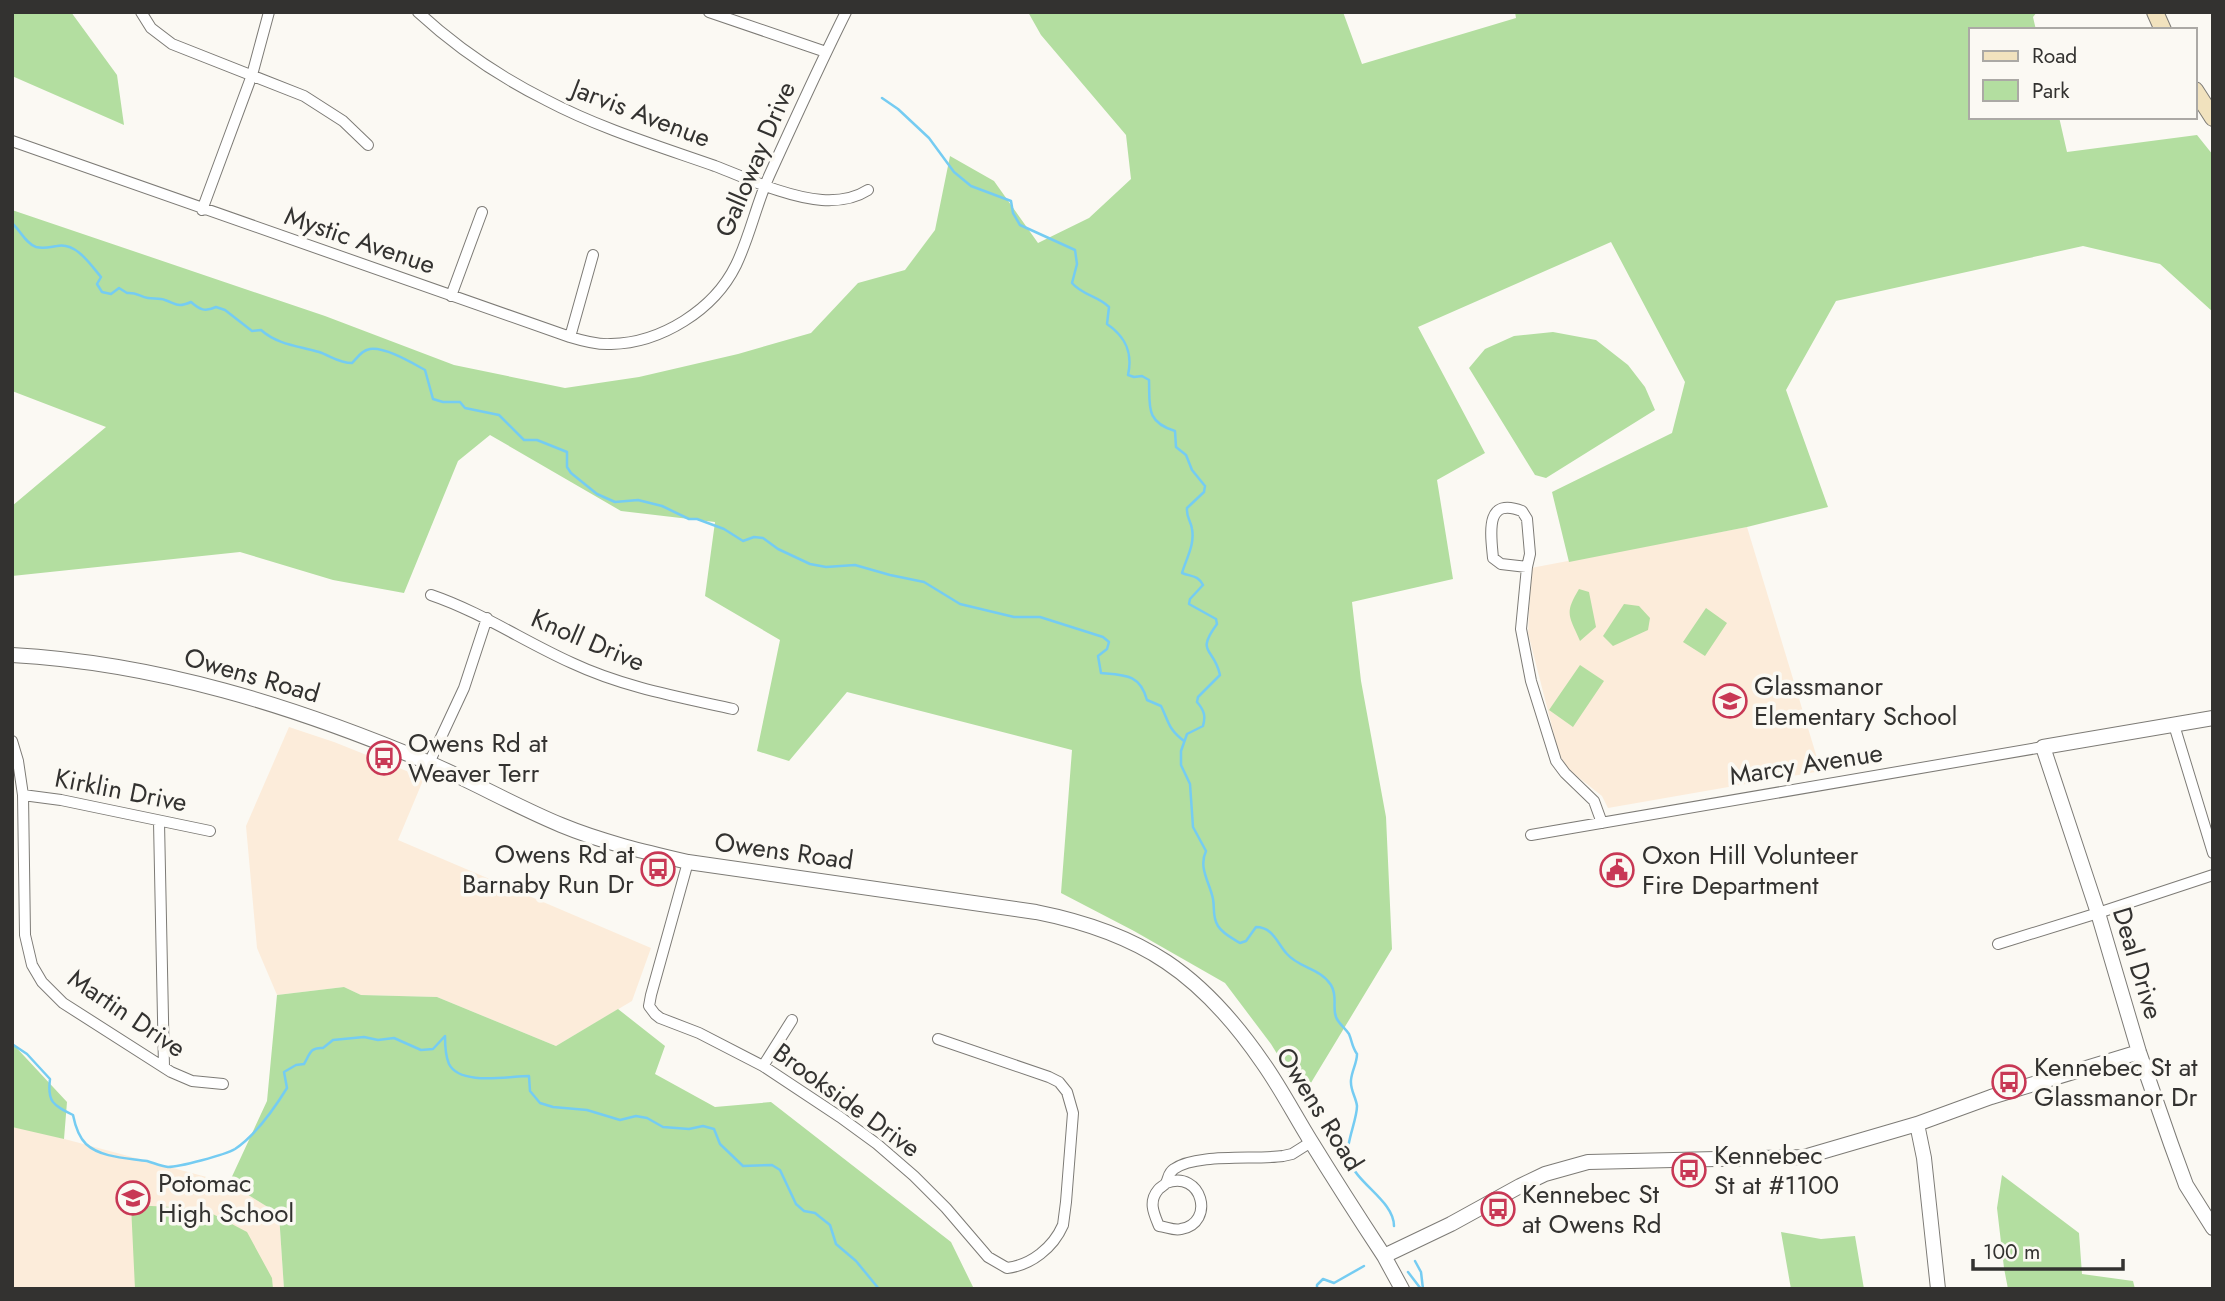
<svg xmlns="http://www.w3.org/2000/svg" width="2225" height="1301" font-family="Jost,sans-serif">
<rect width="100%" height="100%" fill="#fbf9f3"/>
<path fill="#fcecda" d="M1747,527l74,244 -213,37 -6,-12 -34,-27 -9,-15 -31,-121 3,-65z
M289,727l45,15 90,36 -26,62 253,108 -19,53 -76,45 -119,-49 -76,-2 -17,-8 -67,8 -20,-47 -11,-122z
M12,1127l19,3 198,53 50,31 5,75h-272z"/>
<path fill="#b3dea0" d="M12,12h59l46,63 7,50 -112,-49z
M1028,12h315l19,52 154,-46 -1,-6h522l-4,5 3,13h-65v87h88l8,35 130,-17 16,20v157l-53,-48 -77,-18 -247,55 -50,89 42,117 -81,20 -178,35 -17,-70 120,-59 13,-51 -74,-140 -193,85 67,126 -48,27 16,99 -101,23 9,79 25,136 6,132 -89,147 -32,-52 -46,-61 -91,-52 -73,-38 11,-143 -225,-58 -58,69 -32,-10 23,-111 -75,-44 10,-74 -94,-11 -131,-76 -32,26 -54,132 -71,-13 -93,-28 -228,24v-70l94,-79 -94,-36v-181l313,106 129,49 111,23 74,-11 99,-23 73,-21 47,-50 47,-13 30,-40 15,-74 44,25 44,62 51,-25 42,-39 -5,-44 -85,-100z
M1553,332l43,8 32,25 17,22 10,23 -109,68 -11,-3 -66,-107 16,-19 29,-13z
M1579,589l10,3 7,35 -16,14c-11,-26 -16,-27 -1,-52z
M1624,604l15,2 11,12 -2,12 -35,16 -10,-10z
M1706,608l21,15 -22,33 -22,-14z
M1580,665l24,16 -31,46 -24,-17z
M344,987l17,8 76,2 119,49 62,-37 47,37 -10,28 60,33 56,-5 180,140 23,47h-690l-5,-75 -50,-31 38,-82 10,-106z
M12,1043l55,59 -3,37 -52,-12z
M2002,1175l77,58 3,41 51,7 2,8h-127l-4,-21 -7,-60z
M131,1205l41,2 37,5 38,20 25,46 1,11h-138z
M1781,1232l40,7 34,-3 9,53h-73z"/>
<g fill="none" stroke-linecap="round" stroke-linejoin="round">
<path stroke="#75ccf2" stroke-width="2.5" d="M882,98l16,11 31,29 25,34 17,14 40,15 2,12 7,12 55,25 2,14 -5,19c10,12 26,13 37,24l-2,17c19,13 26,29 21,51l6,2 8,-1 7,4c1,26 -4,42 26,51l1,16 10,8 6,15 13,16 -1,6 -17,16c-1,9 4,13 5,21 3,16 -6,30 -10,44 10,4 16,2 21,12l-13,14 -1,5 27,15 1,5c-22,30 -3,23 3,51l-22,22 -1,5c7,8 9,14 6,24l-16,8 -6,17v14l9,19 3,43 13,24c-8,17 4,32 7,48 2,10 -1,18 5,27 5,8 14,12 22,17l6,-2 10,-14c17,0 21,16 31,27 12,14 33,14 44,31 7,12 1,21 5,32 2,6 9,11 13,17 3,7 3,13 8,20 0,9 -5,16 -6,26 -1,10 5,17 6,26 0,15 -13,40 -8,54 8,24 45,41 45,66
M12,223c8,7 14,21 24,24 8,2 14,0 21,-1 19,-4 33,18 44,31l-4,7 5,8 9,2 8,-6 8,5c9,-1 12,3 21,5 5,1 12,0 17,2 12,4 12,8 26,2 9,8 14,10 25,5l9,3 27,21 9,-1c17,15 38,16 58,22 12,4 20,11 33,11 5,-5 10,-13 18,-14 16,-2 42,14 55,21l8,29 10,3h17l5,6 34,7 25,25h13l30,12v15l4,6 26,21 18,8 23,-2 24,6 27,13h8l27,10 19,12 11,-4 9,1 15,11 32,15 16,3 29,-2 35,10 34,7 36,22 54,13h26l63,20 6,5 -2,7 -9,7 3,17c24,2 39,1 46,27l14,6c8,16 7,23 23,35
M12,1044l15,10 23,25c-3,23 3,26 23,36 2,10 5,21 13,29 15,14 42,14 61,17 7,2 14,5 21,6 11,0 57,-12 67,-18 21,-14 39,-40 52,-61l-3,-16 12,-7 8,-1c6,-10 6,-17 19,-16l10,-8 31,-3 14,3 16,-2 27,12 12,-1 12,-13c0,9 0,19 4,28 11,22 59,12 80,12l1,15 10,12 13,4 34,3 33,10 16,-4 11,2 16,9 26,2 14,-3 11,3 6,15 23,22 29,-1 8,5 16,34 8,7 11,2 15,12 6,19 20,17 23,28
M1415,1261l6,11 2,17
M1408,1272l13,17
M1317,1289v-4l6,-6 11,4 30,-17"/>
<defs>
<path id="minor" d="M141,12l10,16 21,16 132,52 39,25 25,24
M418,12c38,35 82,65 128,88 53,28 112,46 169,66 34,13 71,31 107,34 16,1 32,-1 46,-10
M709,12l117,40
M12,141l558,196c13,4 27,8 41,7 50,-1 103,-34 125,-79 14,-29 20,-60 33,-89 25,-55 50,-110 77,-164
M202,210l50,-135 17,-63
M451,296l31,-84
M570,337l23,-82
M1527,567l-26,-3 -8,-6c-2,-23 -9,-62 29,-47l5,8 3,35 -3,13 -6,62 10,52 25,80 9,12 29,28 8,22
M431,595c50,17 94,47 141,68 51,24 107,34 161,46
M2174,725l39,128
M12,741l6,20 5,34 2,140 7,30 10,17 21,21 108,69 21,9 31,3
M429,763l35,-75 23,-70
M23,795l38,5 149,31
M159,822l5,245
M1531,835l512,-88
M688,862l-37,133 -2,11 6,8 5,4 39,15 64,33 77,51 37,27 37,32 32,32 42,49 19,11c24,-3 46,-20 56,-43l3,-23 7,-89 -6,-21 -8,-10 -10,-5 -111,-38
M1998,944l100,-31 115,-38
M763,1066l29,-46
M1166,1183c36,-14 50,40 15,46 -7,2 -14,-2 -22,-3 -5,-12 -11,-24 -1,-36 2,-3 6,-4 8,-7 3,-6 2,-10 8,-14 22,-16 81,-9 109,-13l9,-2 19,-12"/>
<path id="tertiary" d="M12,655c145,8 282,51 415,107 45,19 88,44 134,63 41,17 84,27 127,37l348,50c106,21 166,62 227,151 17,24 31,51 47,77 24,39 49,78 74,116l18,33
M2213,718l-170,29 55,166 41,139 32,92 15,41 27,43
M1917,1124l7,34 14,131
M1384,1256l67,-32 69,-38 25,-12 43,-12 216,-5 113,-33 74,-27 148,-45"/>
<path id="secondary" d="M2155,12l8,18
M2195,90l18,28"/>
</defs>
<use href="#minor" stroke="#7d7b76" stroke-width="12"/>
<use href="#tertiary" stroke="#7d7b76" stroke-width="16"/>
<use href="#secondary" stroke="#7d7b76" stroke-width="18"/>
<use href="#minor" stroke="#fff" stroke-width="10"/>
<use href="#tertiary" stroke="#fff" stroke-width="14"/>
<use href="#secondary" stroke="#f1e2be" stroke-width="16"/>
</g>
<defs>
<symbol id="school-ring" viewBox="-11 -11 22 22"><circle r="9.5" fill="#fbf9f3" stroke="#c83855" stroke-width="1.5"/><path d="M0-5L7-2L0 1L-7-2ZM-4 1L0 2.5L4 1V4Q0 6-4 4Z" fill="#c83855"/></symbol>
<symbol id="bus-ring" viewBox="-11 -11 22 22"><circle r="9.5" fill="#fbf9f3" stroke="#c83855" stroke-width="1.5"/><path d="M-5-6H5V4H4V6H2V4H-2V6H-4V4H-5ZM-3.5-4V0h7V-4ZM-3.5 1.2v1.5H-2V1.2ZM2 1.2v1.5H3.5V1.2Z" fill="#c83855"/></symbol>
<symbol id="civic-ring" viewBox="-11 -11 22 22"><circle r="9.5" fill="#fbf9f3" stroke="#c83855" stroke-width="1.5"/><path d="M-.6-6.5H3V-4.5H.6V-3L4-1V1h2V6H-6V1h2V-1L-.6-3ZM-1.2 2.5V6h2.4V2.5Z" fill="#c83855"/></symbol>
</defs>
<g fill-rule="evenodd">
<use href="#school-ring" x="1711" y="682" width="38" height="38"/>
<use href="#bus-ring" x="365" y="739" width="38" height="38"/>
<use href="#bus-ring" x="639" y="850" width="38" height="38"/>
<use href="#civic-ring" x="1598" y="851" width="38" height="38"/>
<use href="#bus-ring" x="1990" y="1063" width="38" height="38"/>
<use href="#bus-ring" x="1670" y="1151" width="38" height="38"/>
<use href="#school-ring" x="114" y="1179" width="38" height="38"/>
<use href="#bus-ring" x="1479" y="1190" width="38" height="38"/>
</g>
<g text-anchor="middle" stroke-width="7" stroke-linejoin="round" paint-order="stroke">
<g font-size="26" fill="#333230" stroke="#fbf9f3">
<text transform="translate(641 113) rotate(21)" y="9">Jarvis Avenue</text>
<text transform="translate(755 159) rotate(-67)" y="9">Galloway Drive</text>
<text transform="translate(360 240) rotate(19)" y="9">Mystic Avenue</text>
<text transform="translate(588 640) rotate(23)" y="9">Knoll Drive</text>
<text transform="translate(252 675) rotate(16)" y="9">Owens Road</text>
<text transform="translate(1806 764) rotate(-9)" y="9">Marcy Avenue</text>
<text transform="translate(121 790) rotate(11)" y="9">Kirklin Drive</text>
<text transform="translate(784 851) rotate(8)" y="9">Owens Road</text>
<text transform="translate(2138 963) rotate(73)" y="9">Deal Drive</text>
<text transform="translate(127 1013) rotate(34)" y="9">Martin Drive</text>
<text transform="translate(847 1100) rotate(36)" y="9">Brookside Drive</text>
<text transform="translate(1320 1109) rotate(58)" y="9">Owens Road</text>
</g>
<g font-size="26" fill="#333230" stroke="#fbf9f3" text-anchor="start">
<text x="1754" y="695">Glassmanor<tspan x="1754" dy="30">Elementary School</tspan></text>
<text x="408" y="752">Owens Rd at<tspan x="408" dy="30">Weaver Terr</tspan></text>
<text x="634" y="863" text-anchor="end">Owens Rd at<tspan x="634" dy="30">Barnaby Run Dr</tspan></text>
<text x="1642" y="864">Oxon Hill Volunteer<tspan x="1642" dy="30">Fire Department</tspan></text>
<text x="2034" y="1076">Kennebec St at<tspan x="2034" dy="30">Glassmanor Dr</tspan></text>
<text x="1714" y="1164">Kennebec<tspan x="1714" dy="30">St at #1100</tspan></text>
<text x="158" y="1192">Potomac<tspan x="158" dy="30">High School</tspan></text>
<text x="1522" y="1203">Kennebec St<tspan x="1522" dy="30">at Owens Rd</tspan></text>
</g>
</g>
<rect width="2225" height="1301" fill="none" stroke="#333230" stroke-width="28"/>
<rect x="1969" y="28" width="228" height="91" fill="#fbf9f3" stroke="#aba9a5" stroke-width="2"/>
<rect x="1983" y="51" width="35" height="10" fill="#f1e2be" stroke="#aba9a5" stroke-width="2"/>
<text x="2032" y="63" font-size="21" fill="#333230">Road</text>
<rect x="1983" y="80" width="35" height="21" fill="#b3dea0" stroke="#aba9a5" stroke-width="2"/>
<text x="2032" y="98" font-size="21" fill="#333230">Park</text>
<path d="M1973 1259v10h150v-10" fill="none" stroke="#333230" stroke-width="3.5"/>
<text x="1983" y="1259" font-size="21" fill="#333230" stroke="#fbf9f3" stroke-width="5" paint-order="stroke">100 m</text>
</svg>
